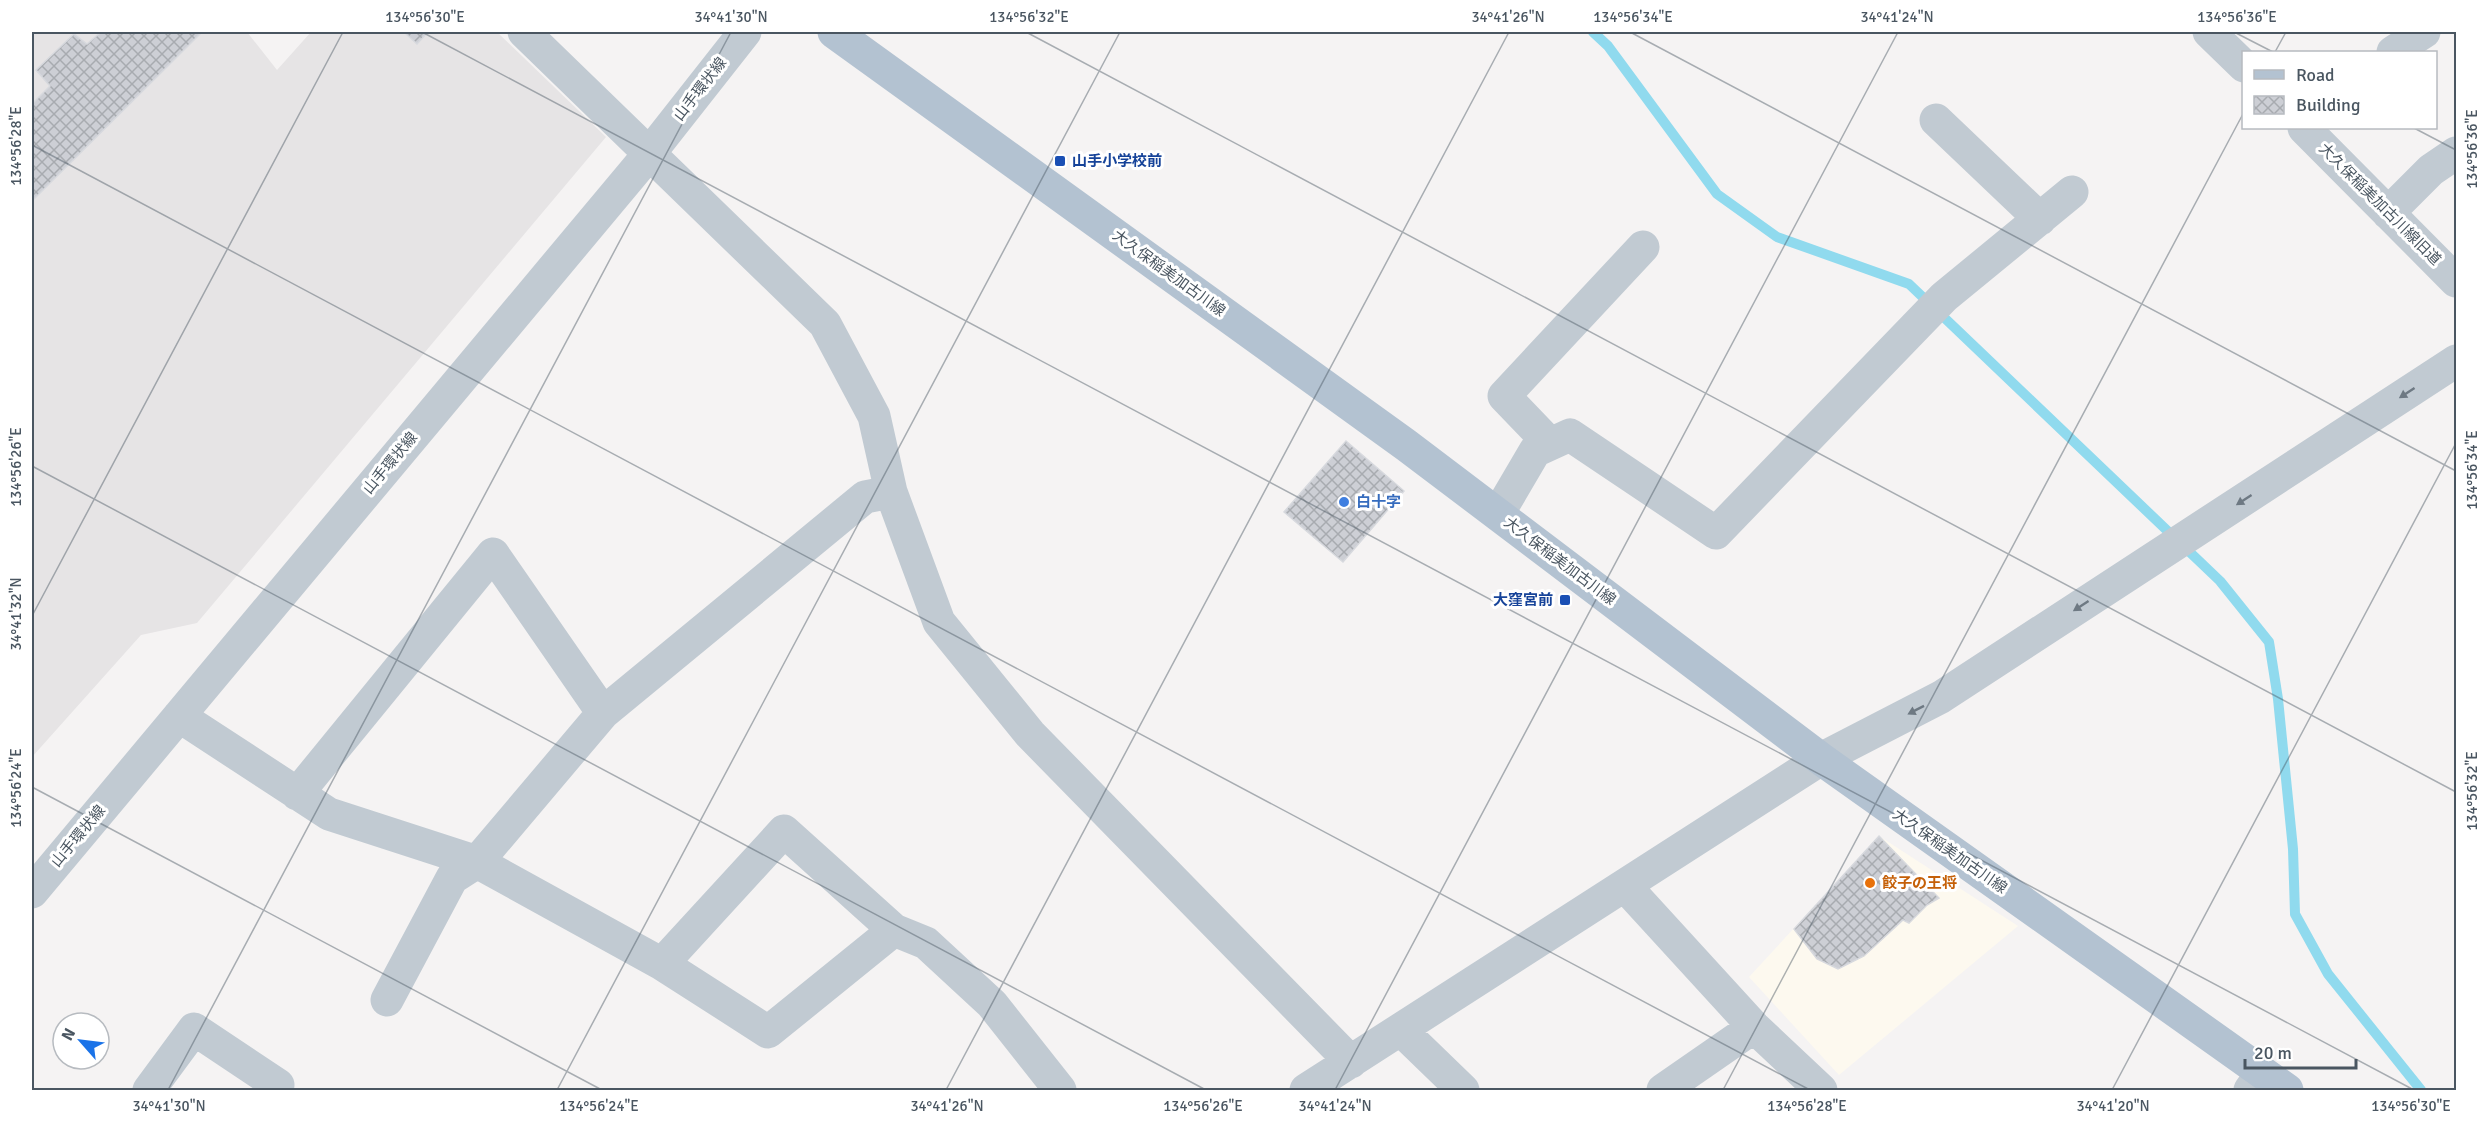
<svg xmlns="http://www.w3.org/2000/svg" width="2488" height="1122" font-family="Signika,'Noto Sans JP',sans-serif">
<defs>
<pattern id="building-cross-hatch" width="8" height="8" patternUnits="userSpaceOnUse" patternTransform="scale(1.5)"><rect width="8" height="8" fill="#cdcfd5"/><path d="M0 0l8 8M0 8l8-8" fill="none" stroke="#a8abb0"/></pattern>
</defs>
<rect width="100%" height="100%" fill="#f5f3f3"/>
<path fill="#fdf9ef" d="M1879,836l139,90 -179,149 -90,-98z"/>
<path fill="#e6e4e5" d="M32,32h215l30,38 34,-38h186l109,105 -409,486 -56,12 -109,122z"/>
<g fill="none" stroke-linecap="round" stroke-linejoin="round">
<path stroke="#90daee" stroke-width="10" d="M1593,32l15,14 109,148 60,43 132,47 311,297 49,61 9,57 15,150 2,65 33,60 93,116"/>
</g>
<path fill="url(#building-cross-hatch)" stroke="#d7d9de" stroke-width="1.5" d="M101,32h101l-170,169v-97l18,-18 -14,-16 38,-36 13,10z
M404,32h24l-11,12z
M1346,441l58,50 -61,71 -59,-50z
M1879,836l60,62 -12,7 -18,18 -6,-3 -39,36 -26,13 -21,-10 -23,-30z"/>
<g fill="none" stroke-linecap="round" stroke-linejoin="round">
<path stroke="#c1cad2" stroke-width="33" d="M524,32l301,292 49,92 17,76 48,130 91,112 321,328
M2209,32l35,34
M2393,52l31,-20
M1936,120l104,99
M2304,128l152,153
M2388,213l43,-43 25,-17
M1550,444l-46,-48 139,-149
M1498,514l37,-63 35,-16 146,98 228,-236 128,-105
M179,716l150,98 148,48 185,102 106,68 126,-102
M297,794l196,-240 110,159
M1626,887l128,140 67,63
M32,892l617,-738 96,-122
M662,964l122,-133 110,99 32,13 66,61 68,86
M387,1000l65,-122 25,-16 126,-149 262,-216 26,-5
M1401,1030l62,60
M149,1090l45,-61 84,56 -4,5
M1306,1090l515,-331 120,-62 515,-336
M1663,1090l91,-63
M2250,1090l12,-17"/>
<path stroke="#b3c2d1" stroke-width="33" d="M834,32l572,413 415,314 466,331"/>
</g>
<defs><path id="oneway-solid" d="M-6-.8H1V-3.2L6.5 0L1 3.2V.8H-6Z" transform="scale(1.5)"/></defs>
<g fill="#6e7983">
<use href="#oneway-solid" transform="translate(2407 393) rotate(147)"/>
<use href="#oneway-solid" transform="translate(2244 500) rotate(147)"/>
<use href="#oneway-solid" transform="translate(2081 606) rotate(147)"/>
<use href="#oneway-solid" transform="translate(1916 710) rotate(153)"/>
</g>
<path fill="none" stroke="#4a5661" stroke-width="1.5" stroke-opacity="0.45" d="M422,32l1992,1058M1026,32l1430,760M1630,32l826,439M2234,32l39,20M2275,52l11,-20M2414,128l42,22M32,145l1778,945M32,466l1174,624M32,616l311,-584M32,787l570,303M168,1090l563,-1058M557,1090l563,-1058M946,1090l563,-1058M1335,1090l563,-1058M1723,1090l521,-978M2112,1090l344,-647"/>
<g fill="#1a4fb4" stroke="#fff" stroke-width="2">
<rect x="1054" y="155" width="12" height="12" rx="3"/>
<rect x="1559" y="594" width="12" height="12" rx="3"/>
</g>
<circle fill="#3f7fe0" stroke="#fff" stroke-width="2" cx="1344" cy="502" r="6"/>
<circle fill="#e8710a" stroke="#fff" stroke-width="2" cx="1870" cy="883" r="6"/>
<g text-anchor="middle" stroke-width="6" stroke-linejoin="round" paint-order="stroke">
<g font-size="15" fill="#4a5661" stroke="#fff">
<text transform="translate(700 89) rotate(-52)" y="5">山手環状線</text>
<text transform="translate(2380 204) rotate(45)" y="5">大久保稲美加古川線旧道</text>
<text transform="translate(1169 273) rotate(36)" y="5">大久保稲美加古川線</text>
<text transform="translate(390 463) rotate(-50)" y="5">山手環状線</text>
<text transform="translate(1560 561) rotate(37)" y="5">大久保稲美加古川線</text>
<text transform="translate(78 836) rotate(-50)" y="5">山手環状線</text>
<text transform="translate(1950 851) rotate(35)" y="5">大久保稲美加古川線</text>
</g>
<g font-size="15" font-weight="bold" fill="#164399" stroke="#fff" text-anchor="start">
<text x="1072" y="166">山手小学校前</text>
<text x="1553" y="605" text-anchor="end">大窪宮前</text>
</g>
<g font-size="15" font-weight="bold" fill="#366cbe" stroke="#fff" text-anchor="start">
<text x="1356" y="507">白十字</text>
</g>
<g font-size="15" font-weight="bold" fill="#c56008" stroke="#fff" text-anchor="start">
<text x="1882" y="888">餃子の王将</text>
</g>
</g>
<rect width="2488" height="1122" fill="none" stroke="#ffffff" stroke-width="66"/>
<rect x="2242" y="51" width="195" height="78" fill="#ffffff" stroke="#b7bbc0" stroke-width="1.5"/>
<rect x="2254" y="70" width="30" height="9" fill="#b3c2d1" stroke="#b7bbc0" stroke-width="1.5"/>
<text x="2296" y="81" font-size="18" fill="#4a5661">Road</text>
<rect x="2254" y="96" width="30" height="18" fill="url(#building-cross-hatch)" stroke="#b7bbc0" stroke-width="1.5"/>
<text x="2296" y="111" font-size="18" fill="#4a5661">Building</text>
<g transform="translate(81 1041) rotate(298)"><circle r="28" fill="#ffffff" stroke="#b7bbc0" stroke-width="1.5"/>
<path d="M0-4.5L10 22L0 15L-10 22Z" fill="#1a73e8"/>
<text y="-9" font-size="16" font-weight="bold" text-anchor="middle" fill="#4a5661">N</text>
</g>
<path d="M2245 1059v9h111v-9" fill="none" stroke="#4a5661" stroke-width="3"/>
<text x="2254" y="1059" font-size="18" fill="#4a5661" stroke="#ffffff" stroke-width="4.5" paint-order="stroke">20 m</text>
<rect x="33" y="33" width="2422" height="1056" fill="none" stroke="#4a5661" stroke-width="2"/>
<g font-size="15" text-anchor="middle" fill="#4a5661">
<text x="425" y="22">134°56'30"E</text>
<text x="731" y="22">34°41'30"N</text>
<text x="1029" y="22">134°56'32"E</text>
<text x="1508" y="22">34°41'26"N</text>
<text x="1633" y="22">134°56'34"E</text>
<text x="1897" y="22">34°41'24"N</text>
<text x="2237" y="22">134°56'36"E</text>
<text transform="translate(16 146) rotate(-90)" y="5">134°56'28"E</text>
<text transform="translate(2472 149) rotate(-90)" y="5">134°56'36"E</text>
<text transform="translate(16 467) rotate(-90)" y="5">134°56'26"E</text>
<text transform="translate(2472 470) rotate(-90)" y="5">134°56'34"E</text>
<text transform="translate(16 614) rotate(-90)" y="5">34°41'32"N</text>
<text transform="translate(16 788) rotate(-90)" y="5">134°56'24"E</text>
<text transform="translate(2472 791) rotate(-90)" y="5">134°56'32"E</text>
<text x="169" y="1111">34°41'30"N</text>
<text x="599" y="1111">134°56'24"E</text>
<text x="947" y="1111">34°41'26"N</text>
<text x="1203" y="1111">134°56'26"E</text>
<text x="1335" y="1111">34°41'24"N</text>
<text x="1807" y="1111">134°56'28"E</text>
<text x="2113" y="1111">34°41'20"N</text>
<text x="2411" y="1111">134°56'30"E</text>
</g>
</svg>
